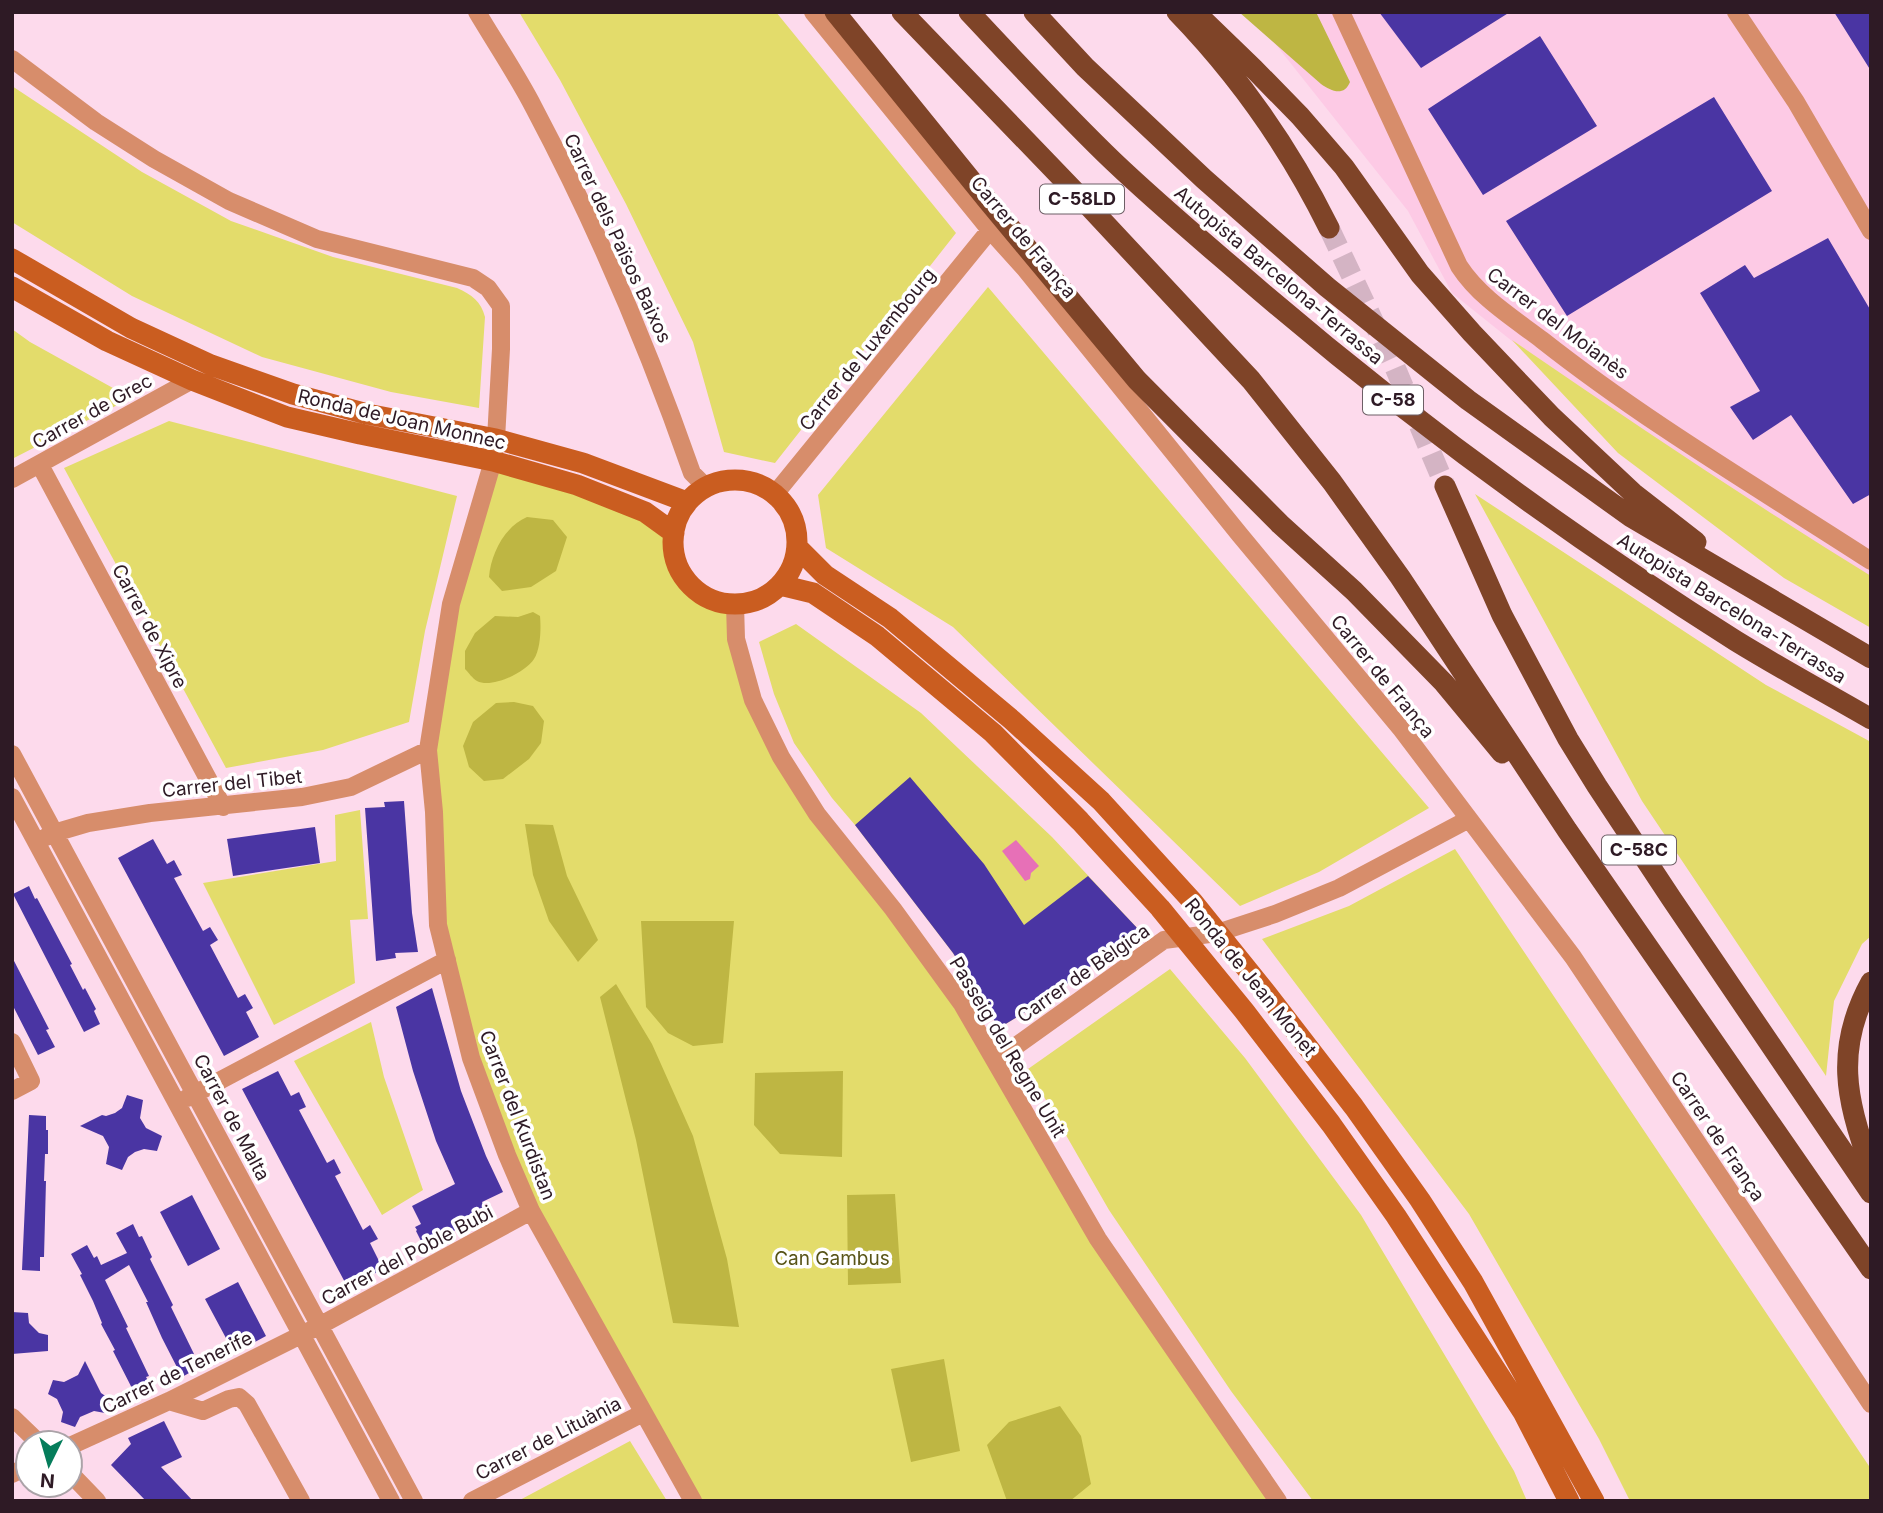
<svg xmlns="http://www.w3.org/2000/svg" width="1883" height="1513" font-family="Inter,sans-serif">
<rect width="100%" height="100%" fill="#fddaec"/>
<path fill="#fdcae5" d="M1250,12h621v593l-304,-220 -115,-92 -44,-82z"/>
<path fill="#e3dc6b" d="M519,12h257l180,221 -181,230 -51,-11 -31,-110 -67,-138 -66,-124z
M12,86l130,86 89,49 102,36 124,31c15,7 24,13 28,29l-6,91 -88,-16 -129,-35 -130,-61 -120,-74z
M988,287l441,521 -110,64 -79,34 -287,-279 -127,-79 -8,-53z
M12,329l18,13 101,56 -119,61z
M1512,340c118,81 237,161 359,236v52l-87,-50 -166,-125z
M169,421l288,75 -32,135 -16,91 -86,28 -97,18 -162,-300z
M493,461l181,72 1,22 6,17 14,17 17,10 23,5 1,35 45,118 112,152 205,330 180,262h-585l-186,-346 -69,-230 -10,-175 23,-146z
M1475,494l291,191 105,57v194l-9,8 -28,57 -8,75 -184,-275z
M796,624l125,89 131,124 87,93 -95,71 -45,27 -46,-75 -98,-128 -23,-27 -38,-55 -20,-49 -15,-52z
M360,810l8,109 -18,1 5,63 -81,42 -71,-142 133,-22 -1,-46z
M1455,849l416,620v32h-241l-31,-62 -130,-225 -207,-275 87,-33z
M1170,969l75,89 116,157 153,256 13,30h-214l-82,-110 -122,-181 -81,-141z
M371,1022l13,55 39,113 -41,25 -88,-154z
M630,1441l37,60h-149z"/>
<path fill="#beb643" d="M1239,12h77l34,70c-6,15 -19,9 -29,2z
M527,517l26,3 14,17 -11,34 -25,16 -29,4 -13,-14c2,-23 15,-50 38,-60z
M533,612l7,4c1,11 1,32 -6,43 -8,13 -42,30 -57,22 -4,-2 -9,-9 -12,-12v-18l10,-18 20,-17 23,1z
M514,702l19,4 11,15 -3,22 -12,16 -26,20 -19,2 -15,-14 -6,-21 10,-24 23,-19z
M525,824l28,1 14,51 31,64 -20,22 -29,-41 -16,-46z
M641,921h93l-11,122 -30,3 -25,-13 -22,-26z
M616,984l36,60 41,92 34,123 12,68 -66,-4 -37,-183 -36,-143z
M843,1071l-1,86 -62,-3 -26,-29 1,-52z
M895,1194l6,89 -53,2 -1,-90z
M944,1359l16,92 -49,11 -20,-93z
M1060,1406l21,30 10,48 -21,17h-63l-20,-56 22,-23z"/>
<path fill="#e770b7" d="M1016,840l23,26 -8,7 -1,6 -5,2 -23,-30z"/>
<path fill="#4a35a3" d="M1379,12h131l-89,56z
M1834,12h37v59z
M1540,36l57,90 -114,69 -55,-86z
M1714,97l58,94 -205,125 -61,-95z
M1828,238l43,73v183l-18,10 -62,-89 -38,25 -23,-33 30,-16 -60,-98 45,-28 9,13z
M910,777l74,87 40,61 64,-49 51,54 -95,71 -45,27 -46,-75 -98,-128z
M404,801l8,112 6,39 -23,1 1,5 -20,3 -11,-153 20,-1 -1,-5z
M315,827l5,36 -87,13 -6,-37z
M153,839l14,25 7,-4 8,15 -8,3 29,53 7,-4 8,13 -8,5 28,53 7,-4 8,14 -7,4 13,25 -35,19 -106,-198z
M29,886l6,13 2,-1 35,66 -2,1 13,25 2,-2 11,21 -2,2 6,13 -16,8 -71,-138z
M12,957l37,72 -3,1 9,17 -17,8 -26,-51z
M432,988l29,103 25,65 17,36 -21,10 5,11 -63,34 -8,-16 1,-1 -2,-3 6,-3 -9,-18 43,-22 -19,-43 -23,-70 -17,-64z
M278,1071l13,25 8,-4 7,15 -7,3 28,53 7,-4 7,14 -6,3 28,54 7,-5 8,14 -8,4 13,26 -35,19 -106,-199z
M127,1095l16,5 -3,18 6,10 16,8 -5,15 -13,-2 -9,3 -7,5 -6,13 -16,-6 3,-17 -6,-11 -23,-10 22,-11 4,1 9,-3 7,-5z
M29,1115l17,1v14h2v24h-3l-1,27h2l-2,76h-4v14l-18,-1z
M192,1195l28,54 -32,17 -28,-54z
M133,1224l6,13 3,-1 10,21 -2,2 23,46 -2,2 23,47 -3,2 7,12 -16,9 -20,-39 -16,-36h2l-19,-37 -24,15 23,47 -2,1 23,48 -3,1 7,13 -16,8 -24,-47 2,-1 -14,-26 1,-1 -9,-22 -13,-26 2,-1 -11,-20 16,-9 7,13 3,-2 4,9 26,-12 -11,-20z
M238,1282l28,54 -32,17 -29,-54z
M12,1312l16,1 1,10 10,10 9,2v16l-36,3z
M85,1361l16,32 9,6 -5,14 -11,-2 -14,6 -5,10 -14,-5 2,-10 -6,-13 -9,-5 5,-14 11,2 14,-7z
M164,1421l18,36 -21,10 32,34h-47l-35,-36 20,-21 -3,-6z"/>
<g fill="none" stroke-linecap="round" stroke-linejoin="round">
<path stroke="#d4b4c4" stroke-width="21" stroke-dasharray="21 10" stroke-linecap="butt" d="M1329,228l65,137 51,121"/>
<path stroke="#d78d6b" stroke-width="18" d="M477,12c19,32 40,63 57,96 62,117 114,239 158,365l14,14
M813,12l177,218 36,40 214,265 162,195 171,227 180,269 118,178
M1341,12l118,254c20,31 54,52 83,74 104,82 218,149 329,221
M1736,12l60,90 75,129
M12,59l84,63 58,37 75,42 88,38 156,39 15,10 13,18v43l-5,90 -3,22 -42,143 -23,146 6,62 4,113 33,133 36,97 24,56 162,290
M40,465l183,342
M12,479l180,-99
M775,494l215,-264
M735,604l1,35 17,61 28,57 36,57 76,95 69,95 136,235 180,262
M12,754l402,747
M12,797l379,704
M46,837l8,-4 34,-10 62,-10 152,-16 49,-10 77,-37
M12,1042l19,39 -19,10
M995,1061l169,-121 53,-7 58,-19 64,-26 130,-69
M187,1098l260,-138
M169,1401l34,10 26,-12 10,-2 8,7 54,97
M12,1417l27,26
M70,1446l99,-45 150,-75 212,-115
M70,1473l27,28
M12,1474l16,-8
M472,1501l171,-88"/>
<path stroke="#ca5d20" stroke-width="21" d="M12,259l119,69 80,37 82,29 74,20 129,25 87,24 104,39
M12,287l95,54 85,39 95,37 73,17 133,27 84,24 68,27 29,21
M673 542a62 62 0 1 1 124 0a62 62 0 1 1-124 0Z
M797,547l28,28 65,43 122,102 89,81 92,101 74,92 87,113 66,93 53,82 121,219
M780,585l33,8 64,43 116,97 87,88 80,87 85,104 86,112 65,92 127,196 46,89"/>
<path stroke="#7f4428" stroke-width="21" d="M835,12l153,189 149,179 143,144 74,67 90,92 58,70
M902,12l181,188 168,180 81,102 68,95 167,253 304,439
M969,12c48,51 95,102 145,150 42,40 86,77 130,115 154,133 319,255 492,364 44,27 90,52 135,78
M1034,12l51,55 119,112 123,108 141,113 163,117 240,141
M1177,12c62,64 113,137 152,216
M1195,12l59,57 46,47 44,51 76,107 52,59 80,84 81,76 63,49
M1445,486l57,129 66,124 29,47 74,112 200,295
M1871,982c-36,65 -26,119 0,185"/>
</g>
<g text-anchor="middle" stroke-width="7" stroke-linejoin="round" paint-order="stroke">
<g fill="#fff" stroke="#6d5f66" stroke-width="2">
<rect x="1040" y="184.5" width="84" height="29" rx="5"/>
<rect x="1363" y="385.5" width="60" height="29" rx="5"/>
<rect x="1602" y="835.5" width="74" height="29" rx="5"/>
</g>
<g font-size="18" font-weight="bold" fill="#2e1a25">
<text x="1082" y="205">C-58LD</text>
<text x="1393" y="406">C-58</text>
<text x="1639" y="856">C-58C</text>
</g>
<g font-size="19" fill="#2e1a25" stroke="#fff">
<text transform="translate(1024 237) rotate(50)" y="7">Carrer de França</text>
<text transform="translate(618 238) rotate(65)" y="7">Carrer dels Països Baixos</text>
<text transform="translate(1279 275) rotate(40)" y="7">Autopista Barcelona-Terrassa</text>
<text transform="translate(1558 323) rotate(37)" y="7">Carrer del Moianès</text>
<text transform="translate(867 349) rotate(-51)" y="7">Carrer de Luxembourg</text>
<text transform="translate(92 411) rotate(-29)" y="7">Carrer de Grec</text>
<text transform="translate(402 419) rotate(13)" y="7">Ronda de Joan Monnec</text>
<text transform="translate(1732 608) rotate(32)" y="7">Autopista Barcelona-Terrassa</text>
<text transform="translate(150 626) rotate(62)" y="7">Carrer de Xipre</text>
<text transform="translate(1383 676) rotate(51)" y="7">Carrer de França</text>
<text transform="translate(232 783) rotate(-6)" y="7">Carrer del Tibet</text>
<text transform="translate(1083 973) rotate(-35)" y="7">Carrer de Bèlgica</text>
<text transform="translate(1251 977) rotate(51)" y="7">Ronda de Jean Monet</text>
<text transform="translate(1008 1047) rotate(59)" y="7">Passeig del Regne Unit</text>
<text transform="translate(518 1115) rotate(69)" y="7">Carrer del Kurdistan</text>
<text transform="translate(232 1117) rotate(62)" y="7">Carrer de Malta</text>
<text transform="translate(1718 1136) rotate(56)" y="7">Carrer de França</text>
<text transform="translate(407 1255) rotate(-28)" y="7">Carrer del Poble Bubi</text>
<text transform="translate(177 1372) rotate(-26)" y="7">Carrer de Tenerife</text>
<text transform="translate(548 1438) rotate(-27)" y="7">Carrer de Lituània</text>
</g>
<g font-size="19" fill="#585418" stroke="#fff">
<text x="832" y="1265">Can Gambus</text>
</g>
</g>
<rect width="1883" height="1513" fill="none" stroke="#2e1a25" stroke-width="28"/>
<g transform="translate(49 1464) rotate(185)"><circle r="33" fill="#ffffff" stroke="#aba3a8" stroke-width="2"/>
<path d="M0-5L12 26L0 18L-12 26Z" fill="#057d5b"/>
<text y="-10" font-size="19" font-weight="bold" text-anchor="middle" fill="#2e1a25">N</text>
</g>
</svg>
